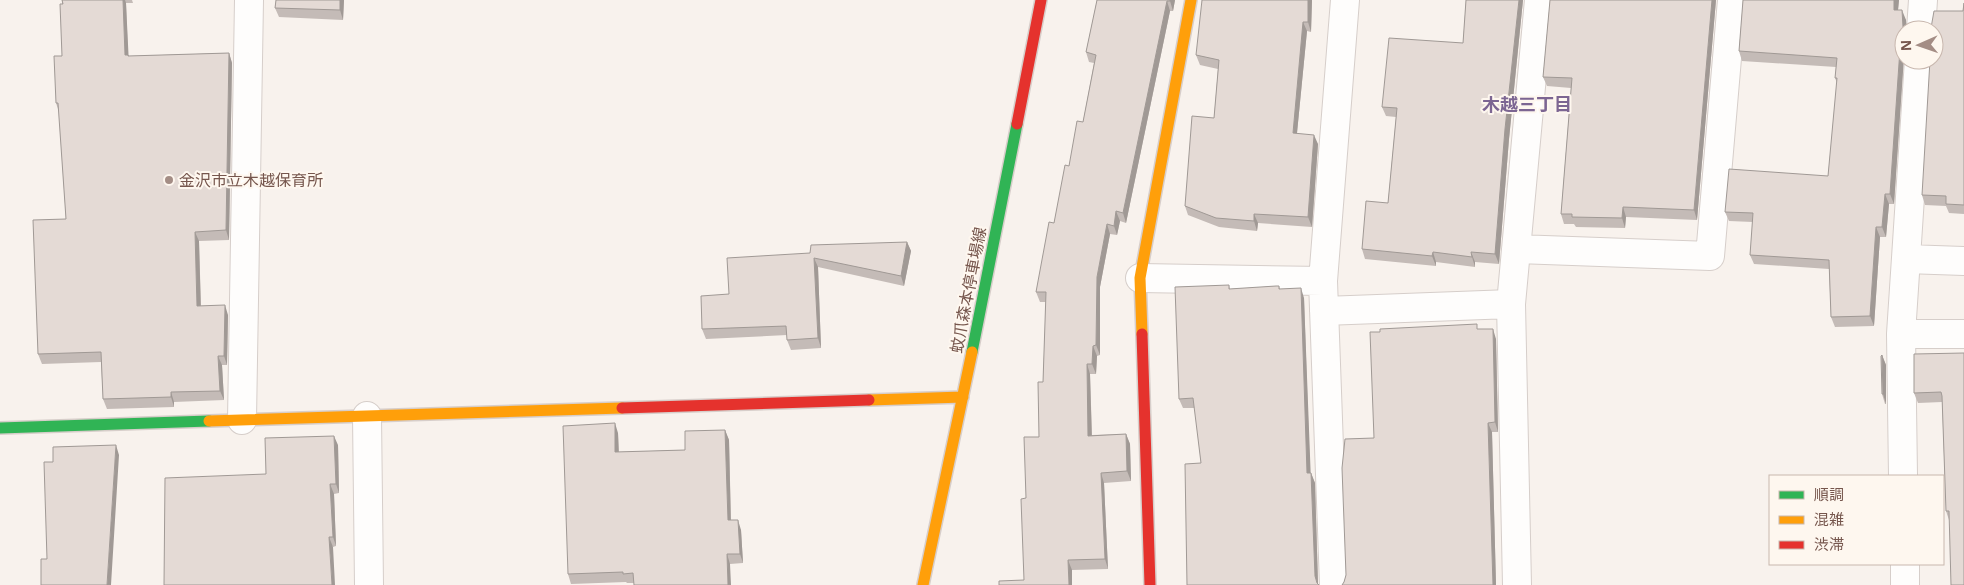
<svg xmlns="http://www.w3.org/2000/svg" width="1964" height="585" font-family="'Open Sans','Noto Sans JP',sans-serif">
<rect width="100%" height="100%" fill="#f8f2ed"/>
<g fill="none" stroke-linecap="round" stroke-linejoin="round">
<defs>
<path id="street" d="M1921,30l2,-30
M1516,249l194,7 22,-256
M1906,259l58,2
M1140,278l183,3
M1324,311l187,-7
M1901,334h63
M367,416l2,169
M242,420l7,-420
M1903,476l-2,-142 18,-274
M1905,564v21
M1334,585l-11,-304 22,-281
M1517,585l-6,-281 28,-304"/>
<path id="fast" d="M972,352l45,-228
M0,428l209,-7"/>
<path id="slow" d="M1142,334l-2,-56 51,-278
M869,400l94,-3
M209,421l413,-13
M923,585l49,-233"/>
<path id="jam" d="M1017,124l24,-124
M1142,334l8,251
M622,408l247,-8"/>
</defs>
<use href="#street" stroke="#d6ceca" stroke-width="30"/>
<use href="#fast" stroke="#d7ceca" stroke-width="14"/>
<use href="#slow" stroke="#d7ceca" stroke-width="14"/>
<use href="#jam" stroke="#d7ceca" stroke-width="14"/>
<use href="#street" stroke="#fefdfc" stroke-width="28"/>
<use href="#fast" stroke="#30b455" stroke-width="11"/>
<use href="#slow" stroke="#ff9f0a" stroke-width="11"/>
<use href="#jam" stroke="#e5322d" stroke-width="11"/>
</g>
<path fill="#c4bbb7" d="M62,0h70l1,3h-7l2,52 1,1 100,-3 3,10 -3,177 -30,1 2,65 27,9 -1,50h-5l2,35 -50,2v5l-67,2 -4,-10 -2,-37 -59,2 -4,-10 28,-135 -7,-107 -3,-9 6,-47z
M276,0h68l-1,20 -64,-3 -4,-9z
M1097,0h78l-2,11h-3l-44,212 -6,-2 -3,14 -7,-1 -10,53v68l-3,1 -1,18h-6l2,61 34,-1 4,10 1,37 -27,2 4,86 -36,1 -48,10 2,-82 13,-61 4,-55 3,-80h-6l-4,-10 33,-126 14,-44 11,-59 -5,-1 -3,-10z
M1312,0l-1,32 -4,-1 -10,102 21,11 -6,83 -54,-4 -1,8 -38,-4 -31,-12 -3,-9 29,-88 4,-49 -18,-4 -4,-10z
M1466,0h57l-14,139 -10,125 -24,-2v5l-39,-5v4l-71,-7 -3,-10 26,-46 8,-86 -10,-1 -4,-9 81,-64z
M1550,0h166l-19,220 -71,-3 -1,11 -49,-1 -2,-3h-10l-3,-10 10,-126 -24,-2 -4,-9z
M1743,0h156l-1,10 8,10 -12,184h-5l-3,33h-6l-6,89 -39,1 -4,-10 -2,-48 -75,-5 -4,-9 3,-33 -24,-1 -4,-9 103,-36 9,-93 -2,-5 1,-11 -94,-6 -3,-10z
M1964,3v211l-15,-1 -3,-7 -21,-1 -3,-10 41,-184z
M907,242l4,9 -7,35 -86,-19 3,81 -30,2 -4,-10v-5l-81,4 -4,-10 27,-35 81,-41z
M1229,285l1,4 49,-3 1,3 24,9 6,175h1l4,10 3,101 -117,-121 -6,-55h-12l-4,-9z
M1478,329l18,10 2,93h-6l4,153h-154l2,-3 2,-7 28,-137z
M1964,353l-15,167 -3,-9 -4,-109 -24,1 -4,-10z
M1882,355l4,10v39h-1l-3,-10z
M725,430l4,10 2,80 10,10 2,33 -13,1 -96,19h-7l-1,-1 -55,2 -3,-10 50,-141 1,19 66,-2z
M338,445l1,48 -5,1 2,52 -3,1 -67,-73z"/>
<path fill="#a09995" d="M123,0h2l1,3 3,62 -4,-10z
M340,0h4l-1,20 -3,-10z
M1170,0h5l-2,11 -3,-10z
M1308,0h4l-1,32 -3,-10z
M1519,0h4l-14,139 -10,125 -4,-10 10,-125z
M1712,0h4l-19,220 -3,-10z
M1894,0h5l-2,20 -3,-10z
M1167,1l3,10 -44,212 -3,-10z
M1902,10l4,10 1,10h-3l-1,-3z
M1303,22l4,9 -11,112 -3,-10z
M1904,40v17l-10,147 -4,-10 10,-145 3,-8z
M229,53l3,10 -3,177 -3,-10z
M1314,135l4,9 -6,83 -4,-10z
M1885,194l4,10 -3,33 -4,-10z
M1623,207l3,10 -1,11 -3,-10z
M1116,211l4,10 -3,14 -3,-9z
M1254,214l4,9 -1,8 -3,-10z
M1107,224l3,10 -10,53v68l-4,-10 1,-68z
M1876,227l4,10 -6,89 -4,-10z
M195,232l4,9 2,75 -4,-10z
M907,242l4,9 -7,35 -3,-10z
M1433,252l3,10v4l-4,-10z
M1471,252l4,10v5l-3,-10z
M814,258l4,9 3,81 -3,-10z
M1301,288l3,10 7,184 -4,-9z
M225,305l3,10 -1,50 -3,-9z
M1493,329l3,10 2,93 -3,-10z
M1093,346l4,10 -1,18 -4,-10z
M1882,355l4,10v39l-3,-10z
M218,356l4,9 2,35 -4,-9z
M1087,364l3,10 2,71 -4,-9z
M171,392l3,10v5l-3,-10z
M615,423l3,10 1,29 -4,-10z
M1488,423l4,9 4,153h-3z
M725,430l4,10 2,90 -3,-10z
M1126,434l4,10 1,37 -4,-10z
M334,436l4,9 1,48 -3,-9z
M116,445l3,10 -8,130h-4z
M1101,473l3,10 4,86 -3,-10z
M1311,473l4,10 3,102 -3,-9z
M330,484l4,10 2,52 -3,-9z
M738,520l3,10 2,33 -3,-9z
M329,537l4,10 2,38h-3z
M727,554l3,10 1,21h-3z
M1068,560l4,10v15h-3z"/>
<path fill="#e4dad5" stroke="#a09995" d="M62,0h61l2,55h3v1l101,-3 -3,177 -31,2 2,74 28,-1 -1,51h-6l2,35 -49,1v5l-68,2 -2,-47 -63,2 -5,-134 33,-1 -8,-116h-2l-2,-47h8l-2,-52h3z
M276,0h64v10l-65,-2z
M1097,0h73v1h-3l-44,212 -7,-2 -2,15 -7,-2 -10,53 -1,68 -3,1 -1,18h-5l1,72 38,-2 1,37 -26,2 4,86 -37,1 1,25h-70v-4l25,-1 -3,-81 5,-1 -2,-61h15l-1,-55h5l3,-90h-10l13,-70 5,1 11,-58 4,1 8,-45 6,1 13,-67 -10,-3z
M1202,0h106v22h-5l-10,111 21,2 -6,82 -54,-3v7l-38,-3 -31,-12 7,-90 22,2 5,-58 -23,-5z
M1466,0h53l-14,129 -10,125 -24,-2 1,5 -39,-5 -1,4 -70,-7 4,-48 22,2 9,-95 -15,-1 7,-69 74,5z
M1550,0h162l-18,210 -71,-3 -1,11 -50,-1v-3h-11l11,-136 -29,-1z
M1743,0h151v10h8l1,17 3,3h-2v10l-1,1 -3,8 -10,145h-5l-3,33h-6l-6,89 -39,1 -2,-57 -79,-5 3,-42 -28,-1 4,-43 99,7 9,-98h-2l2,-20 -98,-7z
M1964,3v202l-18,-1v-8l-24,-1 8,-135h4v-30h-5l2,-2 3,-17h29z
M907,242l-6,34 -87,-18 4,80 -31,2 -1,-14 -84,3 -1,-33 28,-2 -2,-36 83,-5 1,-8z
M1229,285v4l47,-3h3v3l22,-1 6,185h4l4,103 2,7 2,2h-132l-2,-121 16,-1 -8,-65 -14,1 -4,-112z
M1477,324v5h16l2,93 -7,1 5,162h-151l2,-3 2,-7 -4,-107 3,-29 29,-1 -4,-106h10v-3z
M1964,353v232h-13l-2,-74h-3l-4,-115 -1,-4 -27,1v-39z
M1882,355l1,39h-1l-1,-38z
M615,423v29l70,-2v-19l40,-1 3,90h10l2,34h-13l1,31h-94l-1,-12 -10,1v-2l-55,2 -5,-148z
M334,436l2,48h-6l3,53h-4l3,48h-168l1,-107 101,-4 -1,-36z
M116,445l-9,140h-66v-26h6l-3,-97h9v-15z"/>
<circle fill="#a48d85" stroke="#fef7ef" stroke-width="2" cx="169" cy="180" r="5"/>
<g text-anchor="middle" stroke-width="4" stroke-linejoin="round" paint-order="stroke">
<g font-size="16" fill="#76564d" stroke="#fef7ef" text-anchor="start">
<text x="179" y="186">金沢市立木越保育所</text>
</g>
<g font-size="16" fill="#76564d" stroke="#fef7ef">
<text transform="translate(968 290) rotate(-79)" y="6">蚊爪森本停車場線</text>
</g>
<g font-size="18" font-weight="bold" fill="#7c6592" stroke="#fef7ef">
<text x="1527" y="111">木越三丁目</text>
</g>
</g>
<rect x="1769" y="475" width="175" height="90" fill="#fef7ef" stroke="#c8b7ae"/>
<rect x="1779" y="491" width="25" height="8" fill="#30b455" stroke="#c8b7ae"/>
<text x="1814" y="500" font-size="15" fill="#76564d">順調</text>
<rect x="1779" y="516" width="25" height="8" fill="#ff9f0a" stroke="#c8b7ae"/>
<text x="1814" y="525" font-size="15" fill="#76564d">混雑</text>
<rect x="1779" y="541" width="25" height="8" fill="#e5322d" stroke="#c8b7ae"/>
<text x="1814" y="550" font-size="15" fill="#76564d">渋滞</text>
<g transform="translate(1919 45) rotate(268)"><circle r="24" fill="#fef7ef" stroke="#c8b7ae"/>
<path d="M0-4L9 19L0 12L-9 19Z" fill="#a48d85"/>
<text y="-8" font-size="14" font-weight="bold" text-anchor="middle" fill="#76564d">N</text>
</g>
</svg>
